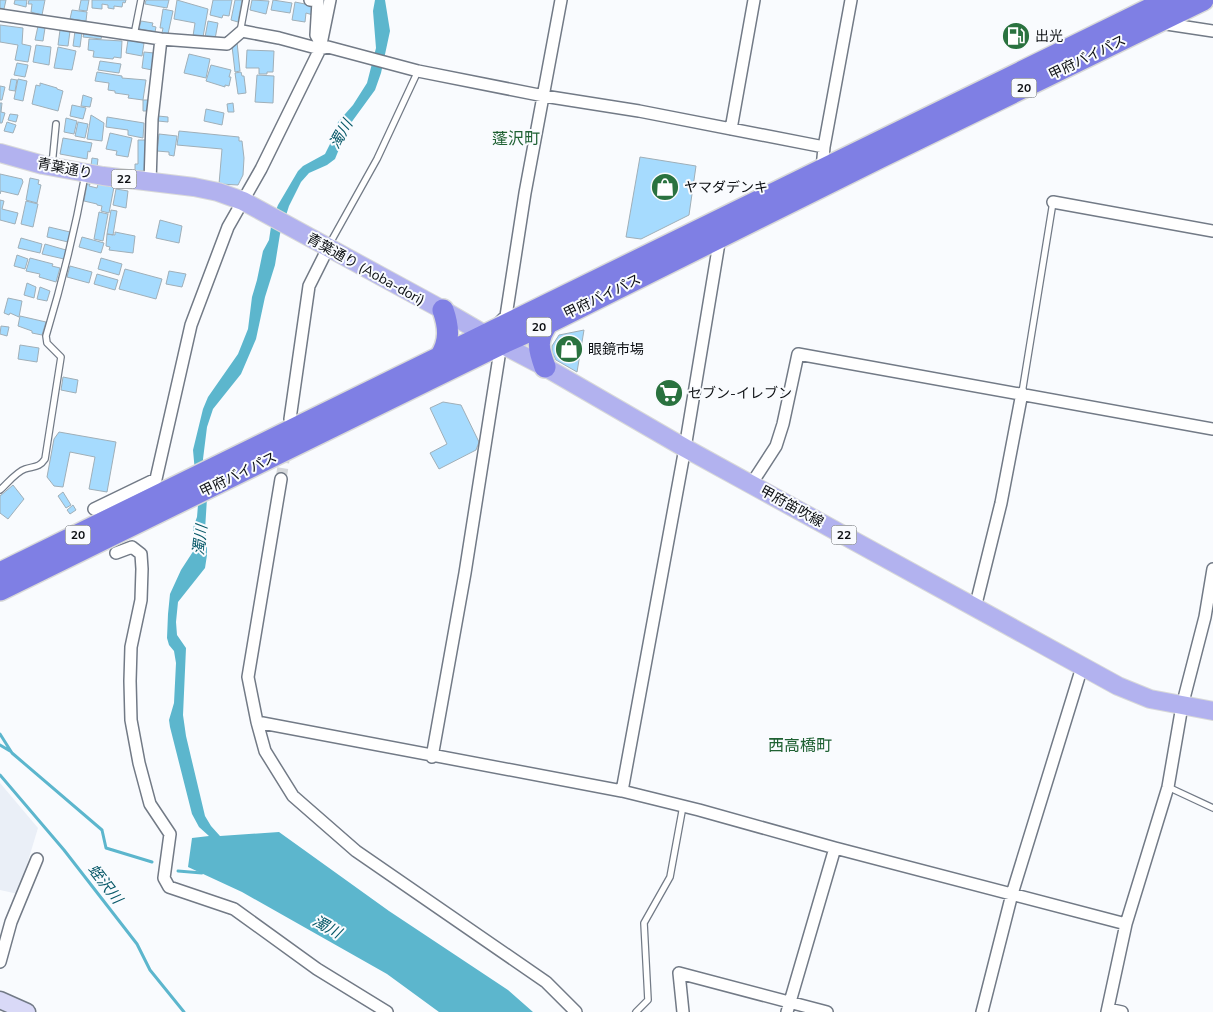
<svg xmlns="http://www.w3.org/2000/svg" width="1213" height="1012" font-family="'Nunito Sans','Noto Sans JP',sans-serif">
<rect width="100%" height="100%" fill="#f9fbfe"/>
<path fill="#eaeff7" d="M0,783l38,45 -20,66 -18,-4z"/>
<path fill="#5cb6cd" d="M375,0h10l5,31 -9,42 -6,17 -27,37 -13,32 -8,6 -18,8 -8,9 -12,24 -9,28 -5,31 -10,32 -9,42 -15,35 -28,35 -6,18 -4,32 4,39 -2,32 2,13v12l-2,13 -27,34 -2,20 1,13 9,13 -3,67 3,21 19,80 6,10 9,10 59,-4 110,79 119,79 25,22h-94l-52,-38 -145,-82 -54,-25 4,-29 17,-2 -10,-9 -7,-13 -22,-87 -1,-7 5,-17 2,-40 -2,-12 -5,-6 -2,-7 1,-24 2,-20 11,-24 13,-20 -1,-22 4,-11 1,-12 -5,-55 10,-41 5,-12 30,-43 10,-25 4,-32 5,-17 6,-29 6,-11 3,-20 6,-15 20,-34 5,-5 22,-12 9,-18 4,-14 15,-17 14,-22 9,-35 -3,-37z"/>
<g fill="none" stroke-linecap="round" stroke-linejoin="round">
<path stroke="#5cb6cd" stroke-width="3" d="M0,734l12,19 90,77 4,18 46,14
M0,745l10,6
M0,775l64,75 73,94 13,26 34,42
M178,871l24,2"/>
</g>
<path fill="#a6dbfe" stroke="#a0afb8" d="M0,0h6l-2,9 -4,-1z
M15,0h12l-1,7 -12,-3z
M29,0h16l-3,15 -11,-3 1,-8h-4z
M81,0h8l-2,11 -8,-1z
M92,0h34l-1,3 -2,-1 -1,5 -8,-1v3l-6,-1v-3l-6,-1v5l-10,-1z
M146,0h23l-2,8 -22,-4z
M177,0l31,9 -5,28 -10,-1 2,-13 -21,-4z
M213,0h19l-3,16 -6,-1 -1,3 -12,-3z
M235,0h7l-4,22 -7,-2z
M252,0l17,1 -3,13 -16,-4z
M273,0l19,3 -2,10 -19,-3z
M295,2l20,4 -2,9 -7,-2 -1,9 -13,-2z
M163,9l10,2 -5,23 -6,-1 1,-5h-3z
M72,10l15,2 -1,9 -16,-2z
M141,21l12,2 -1,3 4,1 -1,5 -16,-3z
M208,21l10,2 -3,16 -10,-2z
M0,25l23,3 -1,16 9,2 -3,16 -13,-2 3,-15 -18,-3z
M38,26l7,2 -2,13 -8,-1z
M60,30l10,1 -2,15 -10,-1z
M75,31l7,1 -2,15 -7,-1z
M84,33l18,2 -1,4 -18,-2z
M89,39l33,2 -1,17 -7,-1 -1,2 -20,-2 1,-6 -6,-1z
M128,40l16,3 -2,13 -16,-3z
M237,42l3,29 -5,1 -3,-26z
M36,45l15,2 -2,18 -16,-3z
M58,47l18,4 -4,19 -18,-2z
M247,50l27,1 -1,21h-6v2h-8v-6h-13z
M144,52l10,1 -2,17 -10,-2z
M189,54l21,5 -4,19 -22,-5z
M100,61l21,3 -2,9 -21,-3z
M17,63l11,2 -3,12 -11,-2z
M211,65l20,5 -2,7h2l-2,9 -4,-1v2l-19,-6z
M97,72l25,4v2l24,2 -3,20 -15,-2 1,-3 -14,-2v-2l-7,-1 1,-7 -14,-2z
M241,72l1,4h2l2,17 -8,1 -3,-21z
M257,75l17,1 -1,27 -18,-1z
M11,79l6,1 -2,11 -6,-1z
M18,79l9,2 -4,20 -9,-2z
M40,83l17,5v1l6,2 -5,20 -26,-7 4,-19 4,1z
M0,86l5,1 -3,13h-2z
M83,95l9,3 -2,9 -9,-1z
M143,100h6l-1,11h-5z
M0,103h2l-1,9 4,1 -3,10h-2z
M233,103l1,9h-6l-1,-8z
M72,105l14,3 -3,11 -13,-3z
M206,109l18,4 -2,12 -18,-4z
M10,114l8,1 -2,7 -8,-2z
M91,115l13,8 -2,18 -15,-2z
M158,116l10,1v5l-10,-1z
M107,117l37,6 -1,15 -15,-3v-5l-22,-3z
M66,118l11,3 -3,13 -10,-2z
M7,122l9,3 -3,8 -9,-2z
M78,122l10,2 -3,14 -10,-2z
M179,131l60,6v4h3l2,17 -1,17 -5,10 -19,-1 3,-35 -45,-4z
M110,133l22,5 -4,19 -12,-2 1,-4 -11,-2z
M159,134l18,2 -3,20 -5,-1v-3l-12,-1z
M63,138l29,5 -2,9 -2,-1 -1,8 -27,-5z
M138,140h8v31h-11v-7h3z
M640,157l56,9 -7,49 -48,24 -15,-2z
M92,158l6,1 -1,8 -6,-1z
M0,174l22,5 1,3 -5,13 -17,-4 -1,3z
M30,178l9,2 -1,4 3,1 -4,18 -11,-3z
M87,184h3l-1,2 8,2 1,-4 16,3 -5,26 -8,-2 1,-5 -5,-1v-1l-13,-3z
M116,189l12,2 -2,17 -13,-3z
M0,200l4,1 -2,8 16,4 -3,11 -15,-4z
M26,201l12,3 -5,23 -12,-3z
M111,210l6,1 -4,24 -6,-1z
M99,212l9,2 -5,27 -9,-2z
M160,220l22,6 -3,17 -23,-5z
M49,227l21,5 -2,10 -21,-5z
M115,232l20,4 -2,17 -24,-3 1,-3 -4,-1 1,-12 8,1z
M82,237l22,6 -3,10 -22,-6z
M21,238l21,6 -2,9 -22,-5z
M45,244l21,6 -2,9 -22,-5z
M17,255l11,4 -3,10 -11,-3z
M30,258l23,6 -1,2 8,2 -4,14 -17,-5 1,-3 -14,-3z
M101,258l21,6 -3,11 -21,-6z
M70,266l22,6 -3,11 -22,-6z
M125,269l37,10 -6,20 -37,-10z
M169,271l17,3 -4,13 -16,-3z
M97,274l21,6 -3,10 -21,-6z
M27,283l9,4 -2,11 -10,-3z
M40,287l10,4 -3,10 -10,-2z
M8,298l14,3 -3,16 -9,-4 -1,2 -5,-2z
M20,316l26,6 -4,13 -10,-2v-2l-14,-5z
M1,326l8,1 -2,9 -7,-2z
M584,330l-7,42 -21,-12 -4,-8v-6l7,-11z
M20,345l19,3 -2,14 -19,-3z
M63,377l15,3 -2,13 -15,-3z
M443,402l18,3 18,37 -3,8 -37,19 -9,-16 17,-9 -17,-36z
M59,432l57,10 -9,50 -18,-3 6,-32 -25,-5 -7,35 -9,-1 -7,-9 7,-38z
M13,485l11,14 -16,20 -8,-6v-17z
M63,492l8,13 -5,3 -8,-12z
M73,505l3,5 -6,4 -3,-4z"/>
<g fill="none" stroke-linecap="round" stroke-linejoin="round">
<path stroke="#d5d8db" stroke-width="11" stroke-dasharray="11 5.5" stroke-linecap="butt" d="M281,479l5,-31"/>
<defs>
<path id="lane" d="M242,31l-1,-4 5,-27
M134,35l7,-35
M52,165l4,-41
M329,245l48,-86 41,-88
M1022,393l31,-191
M0,490c7,-6 16,-18 25,-21 9,-3 14,-1 20,-10l16,-102 -14,-14 -1,-7c16,-53 29,-106 39,-161
M1168,787l45,21
M636,1012l12,-12 -4,-77 26,-46 13,-71"/>
<path id="street" d="M310,0l8,1 -2,34 4,7
M0,15l161,24 66,5 15,-13 37,7 41,11 8,-2 90,24 126,25 95,15 185,36
M1160,23l53,8
M731,129l23,-129
M822,169l2,-22 27,-147
M150,183l2,-64 9,-80
M1053,202l160,29
M499,323l7,-7 19,-123 36,-193
M290,419l19,-133 19,-38
M281,479l-33,198 9,45 8,29 28,45 63,55 190,131 30,30
M752,483l24,-37 7,-22 15,-70 415,75
M94,509l62,-30 35,-154 37,-98 33,-58 59,-120 10,-49
M116,553l16,-6 9,7 1,15 -1,31 -10,47 -1,34 1,39 8,43 11,41 20,30 -6,44 5,9 65,22 83,60 70,43
M975,608l26,-105 21,-110
M257,722l365,69 77,19 136,38 291,76
M432,757l33,-184 36,-229
M622,791l63,-343 35,-211
M0,962l11,-40 26,-63
M1108,1009l14,3
M683,1012l-4,-39 148,39
M787,1012l48,-164
M982,1012l30,-118 70,-227
M1107,1012l19,-88 42,-137 14,-81 23,-89 8,-48"/>
<path id="secondary" d="M0,1000l27,12"/>
<path id="primary" d="M0,153l43,12 60,11 91,11 24,5 25,9 200,109 58,34 44,23 140,81 433,238 32,13 63,12"/>
<path id="highway" d="M440,357c10,-15 9,-30 3,-47
M545,367c-7,-19 -9,-27 3,-44
M0,573l1168,-573
M0,590l501,-246 47,-21 331,-165 324,-158"/>
</defs>
<use href="#lane" stroke="#727a86" stroke-width="8"/>
<use href="#street" stroke="#727a86" stroke-width="14"/>
<use href="#secondary" stroke="#727a86" stroke-width="19"/>
<use href="#primary" stroke="#d8d9d9" stroke-width="20"/>
<use href="#highway" stroke="#d8d9d9" stroke-width="24"/>
<use href="#lane" stroke="#fff" stroke-width="5.5"/>
<use href="#street" stroke="#fff" stroke-width="11"/>
<use href="#secondary" stroke="#d9d9f7" stroke-width="16"/>
<use href="#primary" stroke="#b2b2ef" stroke-width="18"/>
<use href="#highway" stroke="#7f7fe4" stroke-width="21"/>
</g>
<defs>
<symbol id="fuel-disc" viewBox="-11 -11 22 22"><circle r="9.5" fill="#2a723f" stroke="#f9fbfe"/><path d="M-5.5-6h7V0h2V4h1.3V-2.5L3-4.5l.8-.8L6-3V5H2.5V1h-1V6h-7ZM-4.2-4.7v3.2H.2V-4.7Z" fill="#fff"/></symbol>
<symbol id="shop-disc" viewBox="-11 -11 22 22"><circle r="9.5" fill="#2a723f" stroke="#f9fbfe"/><path d="M-5-2.5h2.3a2.7 3.5 0 0 1 5.4 0H5L5.5 6h-11ZM-1.5-2.5h3a1.5 2.3 0 0 0-3 0Z" fill="#fff"/></symbol>
<symbol id="supermarket-disc" viewBox="-11 -11 22 22"><circle r="9.5" fill="#2a723f" stroke="#f9fbfe"/><path d="M-6-5.5h2.5l.6 2H6L4.5 2H-2.5L-4.4-4H-6ZM-1.5 3.2a1.3 1.3 0 1 0 .1 0ZM3 3.2a1.3 1.3 0 1 0 .1 0Z" fill="#fff"/></symbol>
</defs>
<g fill-rule="evenodd">
<use href="#fuel-disc" x="1000" y="20" width="32" height="32"/>
<use href="#shop-disc" x="649" y="171" width="32" height="32"/>
<use href="#shop-disc" x="553" y="333" width="32" height="32"/>
<use href="#supermarket-disc" x="653" y="377" width="32" height="32"/>
</g>
<g text-anchor="middle" stroke-width="4" stroke-linejoin="round" paint-order="stroke">
<g fill="#f9fbfe" stroke="#53565a" stroke-width="1">
<rect x="1011.5" y="78.5" width="25" height="19" rx="4"/>
<rect x="111.5" y="169.5" width="25" height="19" rx="4"/>
<rect x="526.5" y="317.5" width="25" height="19" rx="4"/>
<rect x="65.5" y="525.5" width="25" height="19" rx="4"/>
<rect x="831.5" y="525.5" width="25" height="19" rx="4"/>
</g>
<g font-size="12" font-weight="bold" fill="#0c0f13">
<text x="1024" y="92">20</text>
<text x="124" y="183">22</text>
<text x="539" y="331">20</text>
<text x="78" y="539">20</text>
<text x="844" y="539">22</text>
</g>
<g font-size="14" fill="#0c0f13" stroke="#f9fbfe" text-anchor="start">
<text x="1035" y="41">出光</text>
<text x="684" y="192">ヤマダデンキ</text>
<text x="588" y="354">眼鏡市場</text>
<text x="688" y="398">セブン-イレブン</text>
</g>
<g font-size="14" fill="#0c0f13" stroke="#f9fbfe">
<text transform="translate(1087 57) rotate(-26)" y="5">甲府バイパス</text>
<text transform="translate(65 168) rotate(11)" y="5">青葉通り</text>
<text transform="translate(366 269) rotate(29)" y="5">青葉通り (Aoba-dori)</text>
<text transform="translate(602 296) rotate(-26)" y="5">甲府バイパス</text>
<text transform="translate(238 474) rotate(-26)" y="5">甲府バイパス</text>
<text transform="translate(792 506) rotate(29)" y="5">甲府笛吹線</text>
</g>
<g font-size="15" font-style="italic" fill="#075868" stroke="#f9fbfe">
<text transform="translate(341 134) rotate(-60)" y="5">濁川</text>
<text transform="translate(200 540) rotate(-83)" y="5">濁川</text>
<text transform="translate(105 884) rotate(52)" y="5">蛭沢川</text>
<text transform="translate(327 927) rotate(29)" y="5">濁川</text>
</g>
<g font-size="16" fill="#1f6133" stroke="#f9fbfe">
<text x="516" y="144">蓬沢町</text>
<text x="800" y="751">西高橋町</text>
</g>
</g>
</svg>
